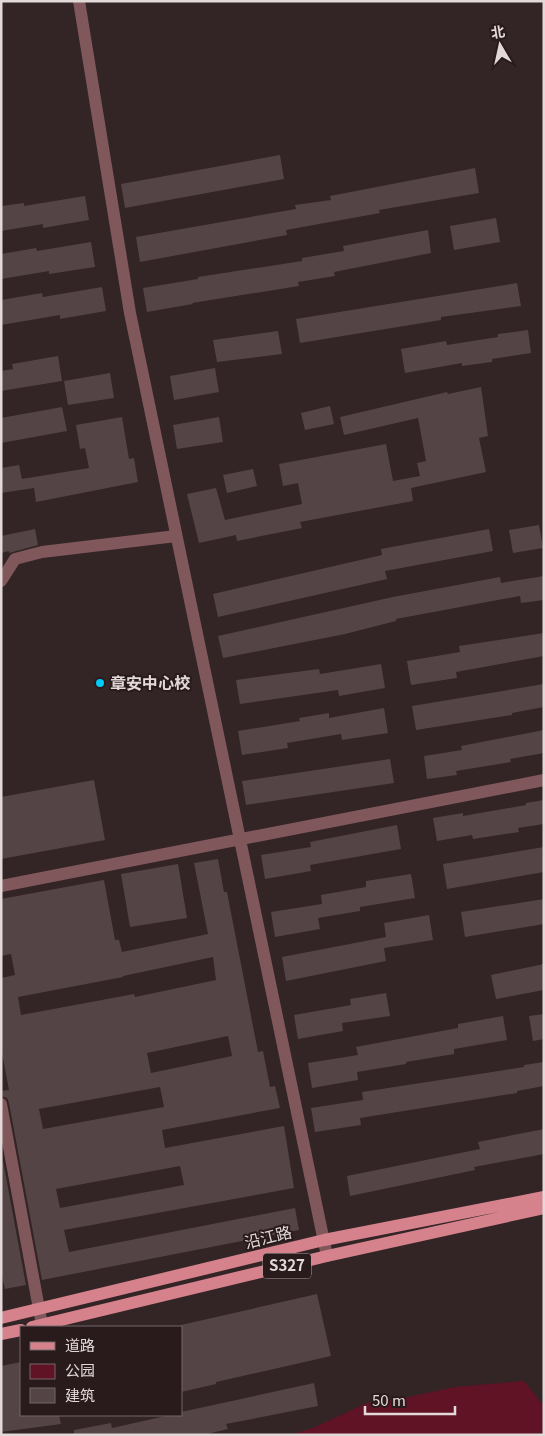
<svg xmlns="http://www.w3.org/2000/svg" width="545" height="1436" font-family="Georgia,'Noto Sans SC',serif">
<rect width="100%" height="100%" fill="#332425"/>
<path fill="#611326" d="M524,1381l20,25v29h-254l23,-7 56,-26 30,-3 56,-12z"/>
<path fill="#554445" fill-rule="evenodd" d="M280,155l4,24 -159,29 -4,-24z
M475,168l4,25 -100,17 1,3 -94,17 1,5 -147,27 -4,-25 160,-28 -1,-4 36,-5 -1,-4z
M85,196l4,24 -46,8v-4l-42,7v-25l23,-3v3z
M496,218l4,24 -46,8 -4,-24z
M428,230l3,23 -97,19 1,4 -37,6 1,4 -107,17 1,1 -46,8 -4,-24 55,-9v-2l104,-16v-3l42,-7 -1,-5z
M91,242l4,25 -46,7v-3l-48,8v-25l35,-6 1,3z
M517,283l4,23 -80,11v3l-141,23 -4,-24z
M102,287l4,24 -46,8v-4l-59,10v-25l41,-7 1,4z
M528,330l3,23 -39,6v3l-30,4v-3l-57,10 -4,-24 45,-8 1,4 51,-8v-3z
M278,331l4,23 -65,8 -4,-22z
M58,356l4,25 -61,10v-20l12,-2 -1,-5z
M215,368l4,24 -45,8 -4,-24z
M110,373l4,25 -46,7 -4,-24z
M481,387l7,49 -9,2 7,34 -75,16 2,13 -113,21 2,6 -65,13 -1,-6 -37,8 -12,-49 29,-6 9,32 77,-16 -4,-21 -15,3 -4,-22 107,-20 7,37 27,-5 -3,-13 9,-2 -8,-43 -74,17 -4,-18 107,-25 1,2z
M330,406l4,18 -29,6 -4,-17z
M62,407l5,24 -66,12v-25z
M122,417l7,42 5,-1 4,24 -102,20 -2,-14 -33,5v-25l18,-3 3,14 67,-11 -4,-20 -5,1 -4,-24z
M219,417l4,25 -46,7 -4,-24z
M253,469l4,17 -30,7 -4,-18z
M539,525l4,23 -30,5 -4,-23z
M35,529l3,16 -29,8v-2l-8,2v-17z
M489,529l4,22 -108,20 2,8 -169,38 -5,-23 169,-39 -1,-6z
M544,576v24l-23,3 -1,-7 -124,23v2l-51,13 -122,24 -5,-22 175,-39 107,-20 1,6z
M544,633v23l-88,16 1,6 -46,7 -4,-24 53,-9 -1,-6z
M381,664l4,24 -46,8 -1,-6 -98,14 -4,-24 83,-11 1,5z
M544,684v23l-32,6v2l-96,15 -4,-24z
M384,708l4,25 -46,7 -1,-6 -54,9 1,5 -46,7 -4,-24 62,-10 -1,-3 30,-5v5z
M544,730v23l-34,6 1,3 -55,9 1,4 -30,4 -3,-23 38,-6 -1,-4z
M390,759l4,24 -148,22 -4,-24z
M94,780l11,60 -104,19v-62z
M544,800v24l-26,4 1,4 -46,7 -1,-4 -35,6 -4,-23 30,-5v3l63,-11v-2z
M397,825l4,24 -91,16 1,6 -46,8 -4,-24 50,-8 -1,-5z
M544,847v25l-97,17 -4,-25z
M218,859l6,33h3l31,160 5,-1 7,36 5,-1 5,22 -118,22 3,18 119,-22 10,62 -230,42 5,22 226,-44 4,22 -257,50 -33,-177 -2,-5 -6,-2v-5l8,-1 -8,-42v-70l14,-3 -4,-21 -10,2v-57l103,-19 11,60h4l3,12 86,-18 -14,-71zM213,957l3,23 -81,17 -1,-3 -113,21 -3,-18 105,-20v-1zM228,1036l4,20 -81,17 -4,-20zM160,1087l4,20 -121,22 -4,-20zM180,1166l4,19 -124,23 -4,-19z
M178,864l9,54 -57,9 -9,-53z
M411,874l4,24 -55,9v4l-42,7 2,11 -45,8 -4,-25 51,-8 -1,-9 45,-8v-6z
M544,899v25l-79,13 -4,-25z
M429,915l4,25 -49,8 2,13 -100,20 -4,-24 104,-20 -2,-14z
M544,964v26l-48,9 -5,-24z
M386,993l4,23 -48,7 1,8 -45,8 -4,-24 57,-10 -1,-6z
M544,1014v25l-11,2 -4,-25z
M503,1016l4,24 -53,9v5l-48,8v2l-49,8 1,8 -46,8 -4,-25 50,-8 -2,-8 102,-19v-4z
M544,1062v24l-27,5v2l-157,25 1,7 -46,7 -4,-24 52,-8 -1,-8 162,-25v-2z
M544,1129v25l-70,13 1,3 -125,26 -3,-20 133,-27 -2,-7z
M1,1150l25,135 -21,4 -4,-16z
M317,1294l14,62 -115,26v2l-35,8v-67z
M21,1362v53h38l2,9 -60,8v-66z
M314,1383l4,23 -92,18 2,5 -25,6h-129v-5l37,-7 1,5 58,-13h11v-3z"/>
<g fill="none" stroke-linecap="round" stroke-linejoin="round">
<path stroke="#80575b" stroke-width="12" d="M79,1l51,312 197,943
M1,581l14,-22 27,-7 134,-16
M1,886l543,-106
M1,1104l41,221"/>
<path stroke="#d6828d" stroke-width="12" d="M1,1318l323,-78 220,-43
M32,1327l295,-71 217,-48
M1,1334l20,-4"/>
</g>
<circle fill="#00cbf9" stroke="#291a1c" stroke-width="2" cx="100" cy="683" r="5"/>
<g text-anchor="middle" stroke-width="4" stroke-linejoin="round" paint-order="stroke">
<rect fill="#291a1c" stroke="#aba0a0" stroke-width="1" x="263" y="1253.5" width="48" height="25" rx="4"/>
<g font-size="15" font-weight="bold" fill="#e3d9d9">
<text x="287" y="1271">S327</text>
</g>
<g font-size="16" font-weight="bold" fill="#e3d9d9" stroke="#291a1c" text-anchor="start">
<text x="110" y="689">章安中心校</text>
</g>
<g font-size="16" fill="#e3d9d9" stroke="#291a1c">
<text transform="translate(268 1237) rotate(-14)" y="6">沿江路</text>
</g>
</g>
<rect width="545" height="1436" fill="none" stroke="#e3d9d9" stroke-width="5"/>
<rect x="20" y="1326" width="162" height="90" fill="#291a1c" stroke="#736668"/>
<rect x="30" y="1342" width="25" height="8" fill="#d6828d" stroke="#736668"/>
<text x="65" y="1351" font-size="15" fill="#e3d9d9">道路</text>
<rect x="30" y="1364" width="25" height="15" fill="#611326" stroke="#736668"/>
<text x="65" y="1376" font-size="15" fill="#e3d9d9">公园</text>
<rect x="30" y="1388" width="25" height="15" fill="#554445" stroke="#736668"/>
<text x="65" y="1401" font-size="15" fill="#e3d9d9">建筑</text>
<g transform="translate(500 45) rotate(351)" stroke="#291a1c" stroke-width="4" paint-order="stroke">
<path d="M0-4L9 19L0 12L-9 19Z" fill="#e3d9d9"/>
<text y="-8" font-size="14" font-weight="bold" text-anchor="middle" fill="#e3d9d9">北</text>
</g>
<path d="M365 1406v8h90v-8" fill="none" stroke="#e3d9d9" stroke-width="2.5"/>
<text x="372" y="1406" font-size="15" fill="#e3d9d9" stroke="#291a1c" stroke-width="4" paint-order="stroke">50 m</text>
</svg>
